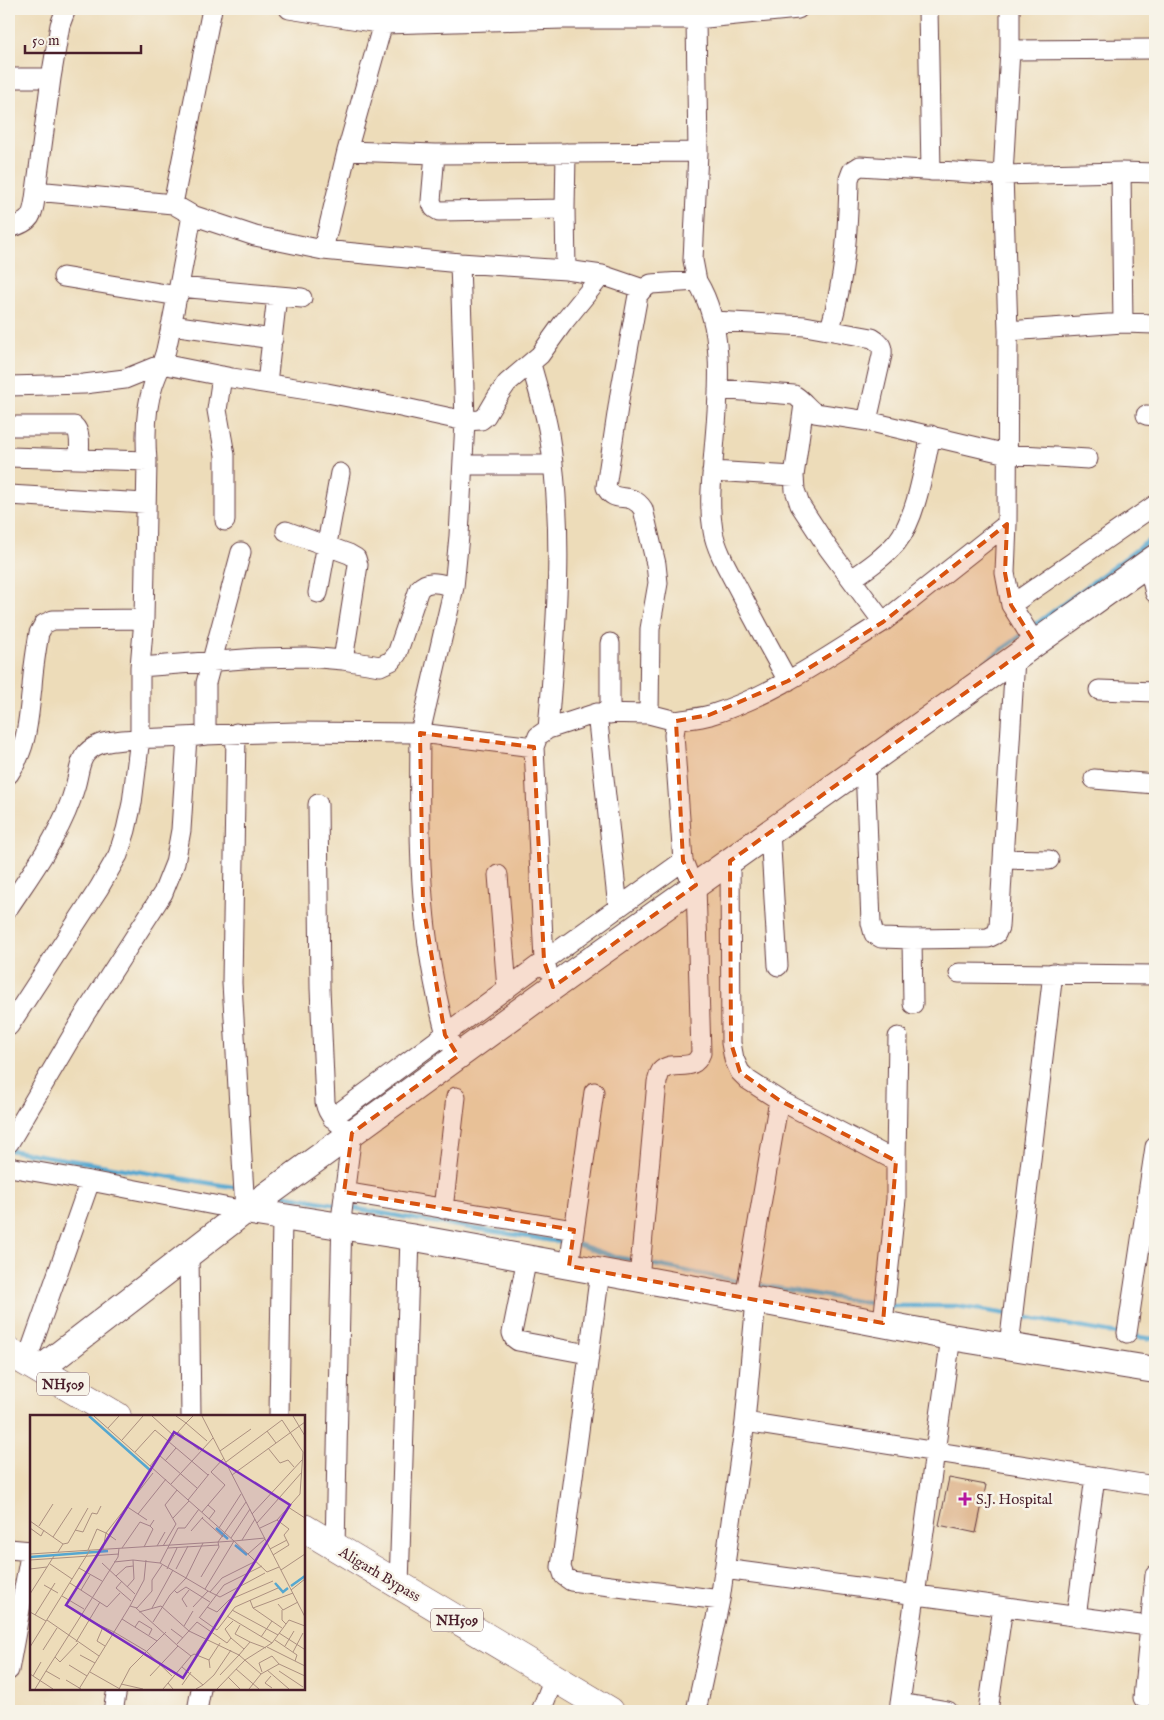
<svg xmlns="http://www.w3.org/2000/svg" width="1164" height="1720" font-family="'IM FELL English',serif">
<rect width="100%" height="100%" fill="#f7f3e8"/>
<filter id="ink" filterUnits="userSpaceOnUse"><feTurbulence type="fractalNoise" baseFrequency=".02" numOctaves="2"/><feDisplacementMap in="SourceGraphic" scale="10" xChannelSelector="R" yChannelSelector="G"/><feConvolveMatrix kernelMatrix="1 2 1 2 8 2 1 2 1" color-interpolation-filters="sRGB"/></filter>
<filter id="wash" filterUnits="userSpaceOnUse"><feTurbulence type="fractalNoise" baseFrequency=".0096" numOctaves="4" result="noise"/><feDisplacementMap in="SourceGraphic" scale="20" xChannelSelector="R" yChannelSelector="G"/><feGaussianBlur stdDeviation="1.12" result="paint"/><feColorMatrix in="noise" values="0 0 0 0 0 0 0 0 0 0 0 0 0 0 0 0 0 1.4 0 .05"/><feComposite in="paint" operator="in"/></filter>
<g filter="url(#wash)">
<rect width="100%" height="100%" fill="#eddcb9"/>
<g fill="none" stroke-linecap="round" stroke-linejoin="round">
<path stroke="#55a7d0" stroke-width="4.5" d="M1032,627l123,-91
M935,699l88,-65
M9,1150l230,38
M284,1195l54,10
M348,1207l72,13 147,23
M577,1244l38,13 22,4
M645,1263l98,19
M753,1284l128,21
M888,1306h68l51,8
M1018,1316l105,19
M1131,1336l24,3"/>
</g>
<g id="blocks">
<path fill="#e1bb96" d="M949,1478l37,7 -10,48 -37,-8z"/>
</g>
</g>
<g filter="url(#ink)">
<use href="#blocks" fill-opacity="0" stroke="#623b40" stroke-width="1"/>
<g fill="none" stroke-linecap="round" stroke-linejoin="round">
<defs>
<path id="street" d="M66,9l-6,16 -9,53 -15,113 137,13
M212,9l-39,195 19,11 63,21 68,14 137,13 106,7 36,5 41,14
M289,9l95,15 179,-5h133l2,133 -263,2 -88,-3 -24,99
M696,9v10l102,-10
M928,9l3,162
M1010,9v41l-7,125 5,156 -1,193 -2,49 6,32 24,38
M1010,50l145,-1
M9,78h42
M347,151l40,-142
M435,154l-4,47 3,7 5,3 126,-2 1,-56
M1121,172l2,151
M565,209l1,61
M9,228c24,-6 24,-13 27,-37
M460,263l5,158 -6,115 -5,51 -34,146 114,14
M63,277l115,19
M697,281c32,52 20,124 16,182 -2,23 -4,45 0,68 3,20 19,45 28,63 15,29 31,58 47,87
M179,287l123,11
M714,321l91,5 67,12c8,5 11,8 10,17l-15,66
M171,325l102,14
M830,329c15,-52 18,-96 19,-150l3,-8 8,-5 143,9 118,-3 34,1
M1008,331l115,-8 32,1
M531,364c6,23 14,46 18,70 16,98 7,197 -1,295
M222,376l-5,34 8,45v66
M267,383l10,-87
M9,386l75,-2 41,-5 37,-15 70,14 95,15 69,13 69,15 16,-1 5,-4 10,-17 11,-16 33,-28 23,-32 39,-48
M718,389l76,6c9,5 13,13 21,18l52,8 140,33 81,5
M1146,415l9,1
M9,426h65c8,7 5,23 5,33
M9,457l138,4c-2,-25 -2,-51 6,-75 4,-13 10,-23 13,-36 10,-45 18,-90 26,-135
M464,465h89
M712,471l82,5
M9,495l136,8
M286,531l63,23 7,4 2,7 -15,95
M1148,563l7,30
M852,579c16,-11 32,-22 45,-37 20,-25 27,-76 34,-107
M318,593l22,-120
M1011,605l144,-100
M883,622l124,-98
M140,667l117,-9 50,-1 36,3 37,6 11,-5 6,-7 22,-65c10,-11 22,-5 35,-2
M1099,690l56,2
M597,713l21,195
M610,714v-71
M649,714l1,-85 8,-46 -2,-19 -13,-55c-13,-20 -28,-3 -37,-22l14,-93 18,-99 5,-6 8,-5 46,-3 -4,-21 5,-108
M206,735l89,-3 125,1c-1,88 -2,176 17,263 5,22 7,42 22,60
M865,765l6,158 3,11 7,4 31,1
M9,774c19,-28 19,-54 23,-87 1,-18 4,-36 7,-54l5,-9 9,-4 91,-1
M1094,779l61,5
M318,804l2,184 5,114c3,16 14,22 27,31l-10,79 -7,335
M770,832l8,134
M1004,859l45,1
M730,861l1,182 3,16 6,13 8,8 31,20 117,61v38l-13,124
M498,875l9,114
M9,907c25,-38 54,-76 66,-120 6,-20 3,-34 25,-43 7,-3 16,-3 23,-4 28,-3 56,-1 83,-5v-52l35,-131
M547,969l-3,-8 -10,-214 4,-11 10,-7 49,-16 52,1 27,7
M959,973l196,2
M913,1004l-1,-65 76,-1 8,-4 3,-7 16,-269
M9,1026l90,-138 19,-33 8,-25 6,-27 8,-65v-71l4,-48 3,-158
M332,1118l212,-157 139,-100
M9,1143l76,-129 78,-121 12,-30 6,-33 6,-93
M896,1161l2,-124
M9,1167l81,14 155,30 -13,-228 4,-250
M344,1192l230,38
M443,1209l13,-112
M189,1253l2,163
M527,1258l-15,75 2,5 4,3 70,13
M569,1266l25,-174
M600,1272l-39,295 3,9 7,5 149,19 -24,111
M639,1279l18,-197c1,-3 2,-8 4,-11 13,-13 32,4 40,-18l-5,-168 -7,-9 -6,-15 -9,-126 2,-14c11,-2 23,-3 34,-6 63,-19 118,-59 173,-93l-55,-74 -28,-43 -5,-15 -1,-14 10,-72
M745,1298l34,-198
M1127,1333l28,-186
M1009,1346l44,-373
M26,1363l64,-182
M279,1416l3,-198
M745,1422l410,64
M9,1549l22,2
M724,1569l431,58
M399,1585l11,-348
M720,1600l25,-178 11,-122
M1076,1617l19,-140
M9,1670l22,-120
M1143,1698l12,-123
M900,1703l48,8
M113,1711l4,-22
M197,1711l4,-22
M541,1711l13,-33
M899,1711l52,-374
M988,1711l15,-104"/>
<path id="secondary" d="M245,1211l308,-224 602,-429
M39,1370l206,-159 165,26 335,61 206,39 204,33"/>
<path id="highway" d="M9,1352l108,64
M304,1528l306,183"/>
</defs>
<use href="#street" stroke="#623b40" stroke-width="21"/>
<use href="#secondary" stroke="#623b40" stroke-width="28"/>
<use href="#highway" stroke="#623b40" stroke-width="29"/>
<use href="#street" stroke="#fff" stroke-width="19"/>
<use href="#secondary" stroke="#fff" stroke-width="26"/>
<use href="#highway" stroke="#fff" stroke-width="28"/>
</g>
</g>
<path fill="#d8530f" fill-opacity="0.2" stroke="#d8530f" stroke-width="4" stroke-dasharray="10 6" stroke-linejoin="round" d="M1007,524l-2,49 6,32 24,38 -305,218 1,182 9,29 39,28 117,61 -13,162 -314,-57 5,-36 -230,-38 8,-59 106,-77 -13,-21 -22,-130 -3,-172 114,14 10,214 9,26 143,-102 -13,-24 -7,-140 33,-6 79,-34 95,-59z"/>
<path fill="#b5179e" stroke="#f7f3e8" stroke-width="2" d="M962.5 1491.5h5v5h5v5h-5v5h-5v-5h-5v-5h5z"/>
<g text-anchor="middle" stroke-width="5" stroke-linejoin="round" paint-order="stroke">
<g fill="#f7f3e8" stroke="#7e5f64" stroke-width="1">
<rect x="37" y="1372.5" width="52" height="23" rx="4"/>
<rect x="431" y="1608.5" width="52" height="23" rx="4"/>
</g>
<g font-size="14" font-weight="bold" fill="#4a1f2b">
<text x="63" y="1389">NH509</text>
<text x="457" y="1625">NH509</text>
</g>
<g font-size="15" fill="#4a1f2b" stroke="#f7f3e8" text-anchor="start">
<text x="976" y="1504">S.J. Hospital</text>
</g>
<g font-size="15" fill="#4a1f2b" stroke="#f7f3e8">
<text transform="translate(380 1574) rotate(31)" y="5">Aligarh Bypass</text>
</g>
</g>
<g transform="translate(30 1415)">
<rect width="275" height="275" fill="#eddcb9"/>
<path fill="none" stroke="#55a7d0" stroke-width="2.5" d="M59,1l62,55M186,113l12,11M205,130l12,10M0,142l78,-6M245,168l8,9 5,-4M261,171l14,-10"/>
<path fill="none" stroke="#ac9080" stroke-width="1" d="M64,1l140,125 31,-3M122,1l22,20 4,-4 21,18M146,1l10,7 -8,9M163,1l-7,7 21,18M172,1l103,201M263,1l12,20M78,13l11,-12M237,16l9,12M92,25l21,-24M238,33l12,15 8,-3 6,7M190,36l31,-22M105,37l20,-22 53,45M129,40l15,-19M135,46l11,-13M196,47l56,-42 21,32 -3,42 -23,26 -17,8M120,51l9,-11 38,33M202,60l73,-53M141,69l42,-46M158,85l21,-26M178,90l7,6 -6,8M96,91l21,14M258,92l17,11M172,97l23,-27 -14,-13 13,-14M108,99l28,-35M222,99l50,-54M143,103l16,-17M172,103l21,19M0,106l33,23 -5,8M227,108l45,-51M9,111l14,-22M0,113l11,8 3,-6M189,113l22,-34M45,115l8,2 9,-19 5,1 4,-8M161,116l12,-14M23,122l19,-29M201,123l19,-29M212,125l13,-21M173,128l-17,35 22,13M33,129l5,-1 20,-35M127,131l8,-14M133,131l13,-22 -11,-19 12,-15M114,132l9,-18 -3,-3M92,133l18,-26 10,4 4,-6M138,133l51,-3M73,134l3,-16 10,7M240,134l17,-9M58,135l9,-21 9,4 47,-60M0,139l204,-13 33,31 12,-5M218,139l17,-15M243,140l16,-10 -5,-10 5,-6 -12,-9M0,145l89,-6M84,147l19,-2M72,148l33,31M20,149l22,15M49,153l23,13M0,154l17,-2M137,154l10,-21M146,154l12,-23M251,155l24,-16M86,161l10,-9 7,-1M171,162l18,-30 -1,-5 28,-40M92,166l-6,7 15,13M40,168l37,24 13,-14M14,170l14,8M97,172l7,-8 -1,-19 27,3 18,-35h7l14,-19M175,174l29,-48M51,175l9,-15M144,175l3,3 9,-6 24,15M261,175l14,-11M180,177l12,-14 32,-16M0,179l24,-38M32,181l22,13M220,185l3,8 29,20M248,189l5,6 15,-8M100,191l14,-26 2,-20M157,192l-5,-8 7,-9M163,192l15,-16 12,6 45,-24M177,192l10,5 12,-12 44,-19M106,193l42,38 -28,30M122,193l21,-38M223,193l40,-15M202,195l46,25M252,195v10l4,4M0,197l16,9M109,197l22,-6 28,25 50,24 -19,20M5,200l20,-32M197,201l45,27M169,203l25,-33 38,-19M170,203l17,12 18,-23 43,-19M92,204l8,-13 7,2 15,-17v-11l10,-15M17,205l52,36M123,207l17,-27 16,-17 -26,-15M210,210l-5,9 15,8 -11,13 22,19M154,211l9,-15M73,212l-6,14 8,5M105,212l4,-6 13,8 -3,6M141,214l12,9M136,217l-9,9 -35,-22 -8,13 32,19 26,25M249,218l25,16M231,222l11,-16M201,223l-6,-9 8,-8M245,225l22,15 -2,6 10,5M46,227l24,-40M220,227l16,6M147,229l20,-22 30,21 4,-5 13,11M255,231l9,-15M0,232l60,-97M237,232l28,14M13,235l14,-22M263,237l10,-19M166,239l10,-15M50,240l15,8M161,241l3,-2 15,6M25,242l63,-100 1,-9M39,250l18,11M152,252l21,18 -7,4M180,253l-1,-8 11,-17M206,254l23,20M237,255l22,19M16,256l9,-14 5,5 18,-19M249,256l24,16M60,257l30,17M232,257l-3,-9 13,-7 7,8M0,259l23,15M3,261l8,-14M241,261l-6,7 7,5M198,262l12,12M36,265l15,9M138,268l23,-27 -13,-10M91,269l22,5M152,270l9,-13M173,270l11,-10 17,-25M5,274l11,-18 14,8M49,274l35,-57 -17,-8M89,274l11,-21 27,-27M133,274l5,-6 5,6M187,274l28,-29 27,-17 17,-23 16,6M219,274l12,-15 18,-10 26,12"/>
<path fill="#7b2cbf" fill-opacity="0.15" stroke="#7b2cbf" stroke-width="2.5" d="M144,17l116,73 -107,173 -117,-73z"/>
<rect width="275" height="275" fill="none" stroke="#4a1f2b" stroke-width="2.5"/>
</g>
<rect width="1164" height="1720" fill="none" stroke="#f7f3e8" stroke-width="30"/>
<path d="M25 45v8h116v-8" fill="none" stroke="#4a1f2b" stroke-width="2.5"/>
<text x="32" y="45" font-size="15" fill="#4a1f2b" stroke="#f7f3e8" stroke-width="4" paint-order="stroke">50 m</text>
</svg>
